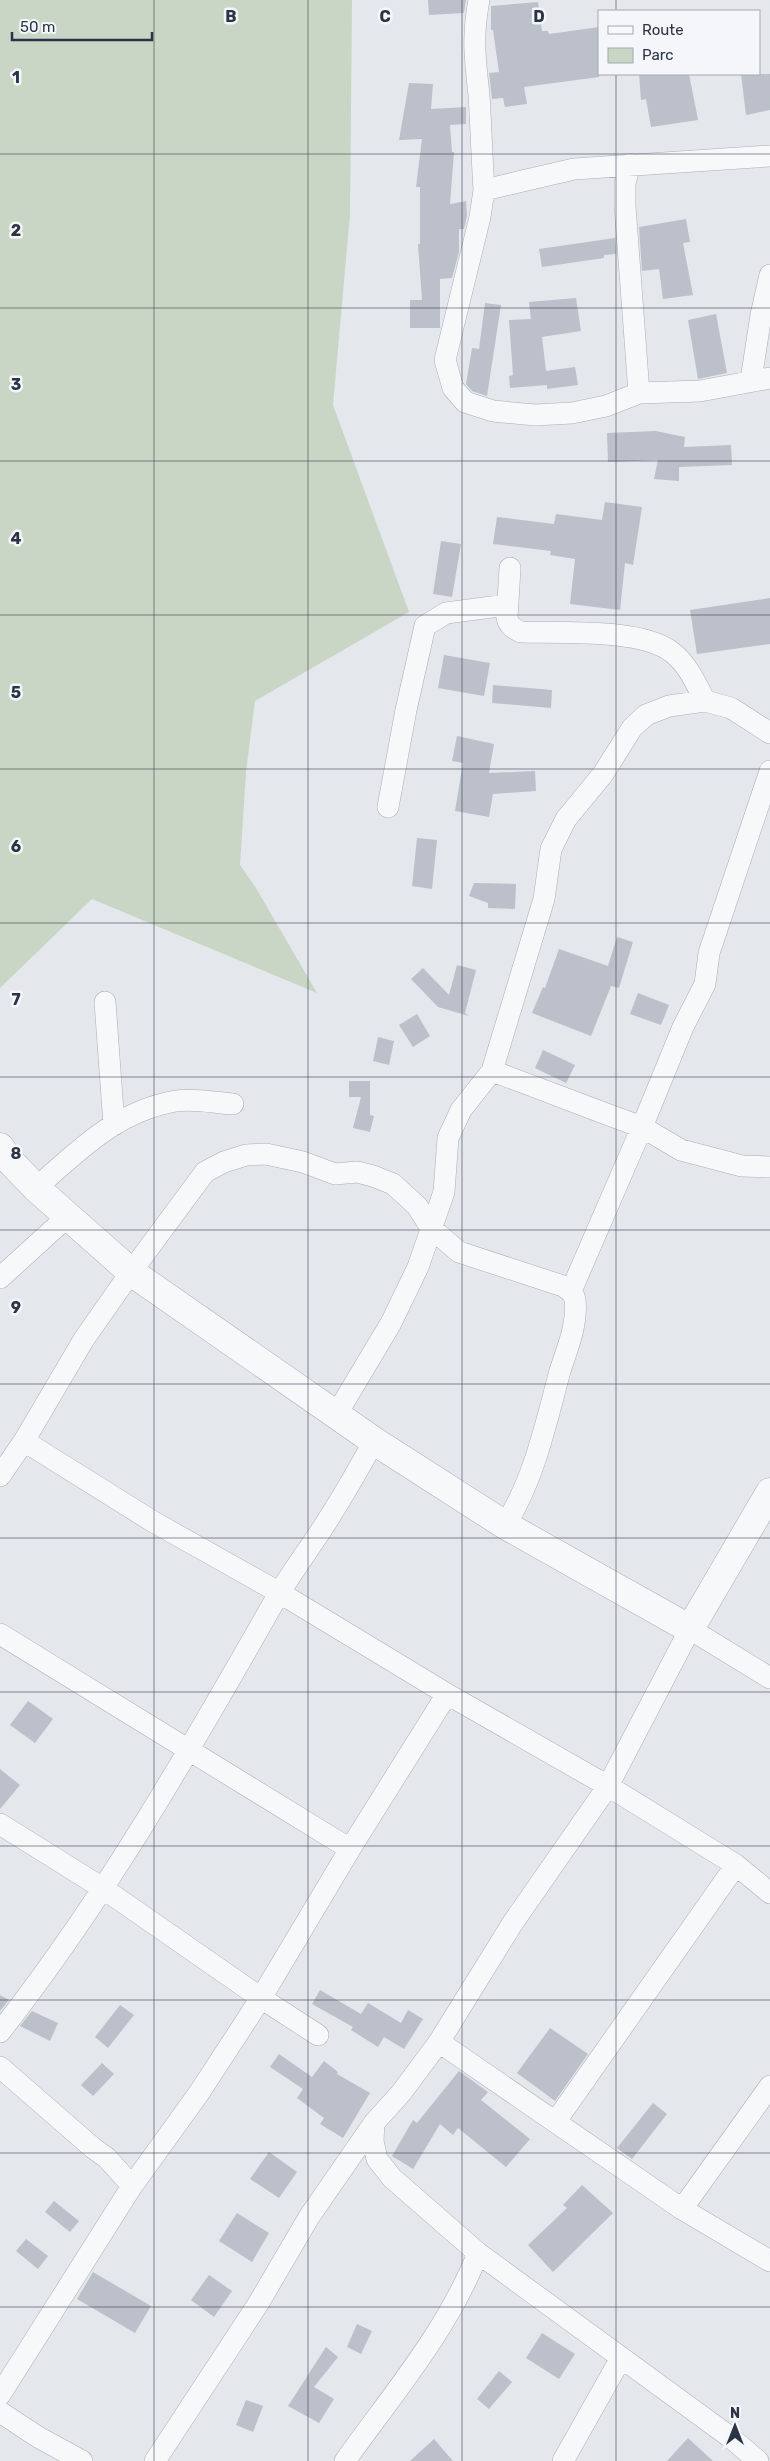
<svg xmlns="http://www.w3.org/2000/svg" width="770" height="2461" font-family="Rubik,sans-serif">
<rect width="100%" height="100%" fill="#e4e7ec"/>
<path fill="#c9d6c5" d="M0,0h352l-2,214 -17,191 76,207 -154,89 -9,71 -6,93 16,23 61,105 -225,-94 -92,89z"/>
<path fill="#bbc0ca" d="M428,0h38l-2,13 -35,2z
M538,2l4,29h6l1,3 50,-7v50l-75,10 3,17 -22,3 -2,-9 -11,1 -3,-26 10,-1 -6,-42h-2v-24z
M639,74h50l9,46 -47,7 -5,-28 -5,1z
M741,74h29v36l-24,5z
M409,83l24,1 -2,25 35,-2v17l-16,1 2,27h2l-4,52 16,-3 1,15 -3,13h-5v23l-7,26 -12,1v49h-30v-28h12l-4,-56h2v-57h-4l6,-48 -23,1z
M686,219l4,23 -7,1 10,52 -30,4 -4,-30 -17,2 -3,-44z
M615,238l1,16 -12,1v3l-62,9 -3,-18z
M576,298l5,33 -39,6 4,34 29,-4 3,18 -31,4v-4l-37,3 -1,-12 4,-1 -4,-55 22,-1 -2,-17z
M485,303l16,2 -14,91 -15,-5 -6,-7 6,-36 7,1z
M716,314l11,59 -29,6 -10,-59z
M656,431l29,6 -1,10 47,-2 1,20 -53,2v14l-25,-2 4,-19 -50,2 -1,-29z
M605,502l37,5 -9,58 -8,-2 -5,47 -50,-6 5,-45 -25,-4 1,-4 -58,-7 4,-27 57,7 2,-10 46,6z
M441,541l20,3 -9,53 -19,-3z
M770,598v46l-73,10 -7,-44z
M444,655l46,8 -6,33 -46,-8z
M493,685l59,5 -1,18 -59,-5z
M457,736l37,8 -5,29 46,-2 1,20 -43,3 -4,23 -34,-6 8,-48 -11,-2z
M417,838l20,2 -5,49 -20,-3z
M474,883l42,1 -1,25 -27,-1v-5l-19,-7z
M617,937l16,5 -14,46 -8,-2 -20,50 -59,-23 11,-26 2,1 14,-39 49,17z
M457,965l19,5 -11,43 4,3 -31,-9 -27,-28 12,-11 26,27z
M638,993l31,12 -8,20 -31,-11z
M417,1014l13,22 -17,11 -14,-22z
M378,1037l16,4 -5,24 -16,-4z
M543,1050l32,15 -9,18 -31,-15z
M349,1081h21v34l4,1 -4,16 -17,-4 8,-31h-12z
M28,1701l25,18 -18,24 -25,-18z
M0,1769l20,16 -20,24z
M320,1990l41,24 7,-11 33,20 7,-13 15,9 -19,30 -20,-12 -6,10 -27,-17 2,-3 -41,-23z
M0,1995l9,5 -9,11z
M120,2005l14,10 -26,33 -13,-11z
M32,2011l26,12 -8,18 -30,-15z
M550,2028l38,26 -33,47 -38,-28z
M279,2054l33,23 12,-16 14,11 -1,2 33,19 -27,45 -23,-14 4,-6 -27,-20 6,-9 -33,-22z
M102,2063l12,11 -21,22 -12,-11z
M459,2071l29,21 -7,8 49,39 -24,28 -48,-39 -5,7 -13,-11 -27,45 -21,-13 21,-36 4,3z
M653,2103l14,11 -35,45 -15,-11z
M269,2152l28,20 -18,26 -29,-19z
M582,2185l31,28 -60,59 -25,-27 39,-37 -4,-3z
M54,2201l25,20 -9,11 -25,-20z
M237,2213l32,20 -17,29 -33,-21z
M26,2239l22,17 -10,13 -22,-18z
M93,2272l58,34 -16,27 -58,-34z
M209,2275l23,16 -18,26 -23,-17z
M357,2324l15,7 -11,23 -14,-7z
M542,2333l33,21 -16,25 -33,-21z
M326,2347l12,10 -24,30 20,12 -15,24 -31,-17z
M499,2371l13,11 -23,27 -12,-10z
M246,2400l17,6 -10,26 -17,-7z
M688,2438l25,23h-46z
M434,2439l19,22h-43z"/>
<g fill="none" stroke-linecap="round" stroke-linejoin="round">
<defs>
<path id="minor" d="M479,0c-7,37 -4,59 0,95 2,32 3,64 5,95
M770,156l-196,13 -90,21 -4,27 -35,143 8,28 12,14 28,9 42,4 37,-2 34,-7 33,-13 61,-2 70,-13
M630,164l-5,19v23l14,187
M751,380l10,-65 9,-40
M510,568l-3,50c2,8 7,11 14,14 39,1 122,-4 152,21 16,13 23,31 32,48
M770,771l-61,182 -4,31 -22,43 -41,100 39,23 61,16 28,1
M388,807l18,-97 19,-84 21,-13 61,-8
M105,1002l9,123
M492,1071c50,18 99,38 150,56l-71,164
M36,1188c43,-38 81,-77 140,-87 18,-3 40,2 57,3
M0,1278l67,-61
M336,1415l55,-92 27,-56 26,-75 4,-54 13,-28 31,-39 52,-172 7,-50 15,-30 37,-45 29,-46 14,-13 23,-9 36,-5 26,7 39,25
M24,1441l128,80 128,72 167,101 161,92 128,79 34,28
M0,1476l24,-35 60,-102 47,-67 74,-100 19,-10 22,-7 20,-1 37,8 32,12 22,-2 16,4 20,8 24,22 14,22 28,24 104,34c6,4 11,7 12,14 3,24 -8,49 -15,71 -14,52 -26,109 -55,154
M0,1634l350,215 -89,149 -62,95 -67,93 -132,209
M0,1824l104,65 157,109 57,37
M350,1849l97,-155
M0,2032c107,-136 192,-286 278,-437 13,-21 28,-42 42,-63 19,-29 37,-60 54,-91
M439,2042l243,167 88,52
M0,2067l93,81 14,10 25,28
M556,2121l180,-256
M374,2123l-1,18 4,18 15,19 86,75 252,184 28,24
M682,2209l88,-123
M0,2412l38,25 44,24
M155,2461l103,-157 51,-87 65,-94 27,-30 38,-51 73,-118 96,-138 82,-157 80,49
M345,2461c47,-66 103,-131 133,-208
M563,2461l58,-103"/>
<path id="tertiary" d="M0,1147l9,13 27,28 95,84 243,169 131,84 185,104 80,-137"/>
</defs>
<use href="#minor" stroke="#a9aeb7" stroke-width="22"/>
<use href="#tertiary" stroke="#a9aeb7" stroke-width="29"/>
<use href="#minor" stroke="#f7f8fa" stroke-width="21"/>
<use href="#tertiary" stroke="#f7f8fa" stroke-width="28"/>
</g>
<path fill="none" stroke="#2b3445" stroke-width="1" stroke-opacity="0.55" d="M154,0v2461M308,0v2461M462,0v2461M616,0v11M616,74v2387M0,154h770M0,308h770M0,461h770M0,615h770M0,769h770M0,923h770M0,1077h770M0,1230h770M0,1384h770M0,1538h770M0,1692h770M0,1846h770M0,2000h770M0,2153h770M0,2307h770"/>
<g font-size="16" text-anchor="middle" font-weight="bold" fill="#2b3445" stroke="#f4f6f9" stroke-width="5" stroke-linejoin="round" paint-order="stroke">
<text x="231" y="22">B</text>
<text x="385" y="22">C</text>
<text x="539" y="22">D</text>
<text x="16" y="83">1</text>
<text x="16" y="236">2</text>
<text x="16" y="390">3</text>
<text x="16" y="544">4</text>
<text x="16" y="698">5</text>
<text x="16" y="852">6</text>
<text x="16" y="1005">7</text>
<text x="16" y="1159">8</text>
<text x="16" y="1313">9</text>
</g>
<rect x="598" y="10" width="162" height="65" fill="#f4f6f9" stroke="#a4a8b1"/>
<rect x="608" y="26" width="25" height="8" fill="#f7f8fa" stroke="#a4a8b1"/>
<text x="642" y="35" font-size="15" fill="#2b3445">Route</text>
<rect x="608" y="48" width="25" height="15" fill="#c9d6c5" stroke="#a4a8b1"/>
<text x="642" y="60" font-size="15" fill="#2b3445">Parc</text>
<g transform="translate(735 2426)" stroke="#f4f6f9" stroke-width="4" paint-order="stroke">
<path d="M0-4L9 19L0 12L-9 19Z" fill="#2b3445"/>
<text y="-8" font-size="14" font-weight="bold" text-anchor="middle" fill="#2b3445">N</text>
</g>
<path d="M12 32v8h140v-8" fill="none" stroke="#2b3445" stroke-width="2.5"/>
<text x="20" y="32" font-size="15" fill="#2b3445" stroke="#f4f6f9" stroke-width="4" paint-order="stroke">50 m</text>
</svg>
